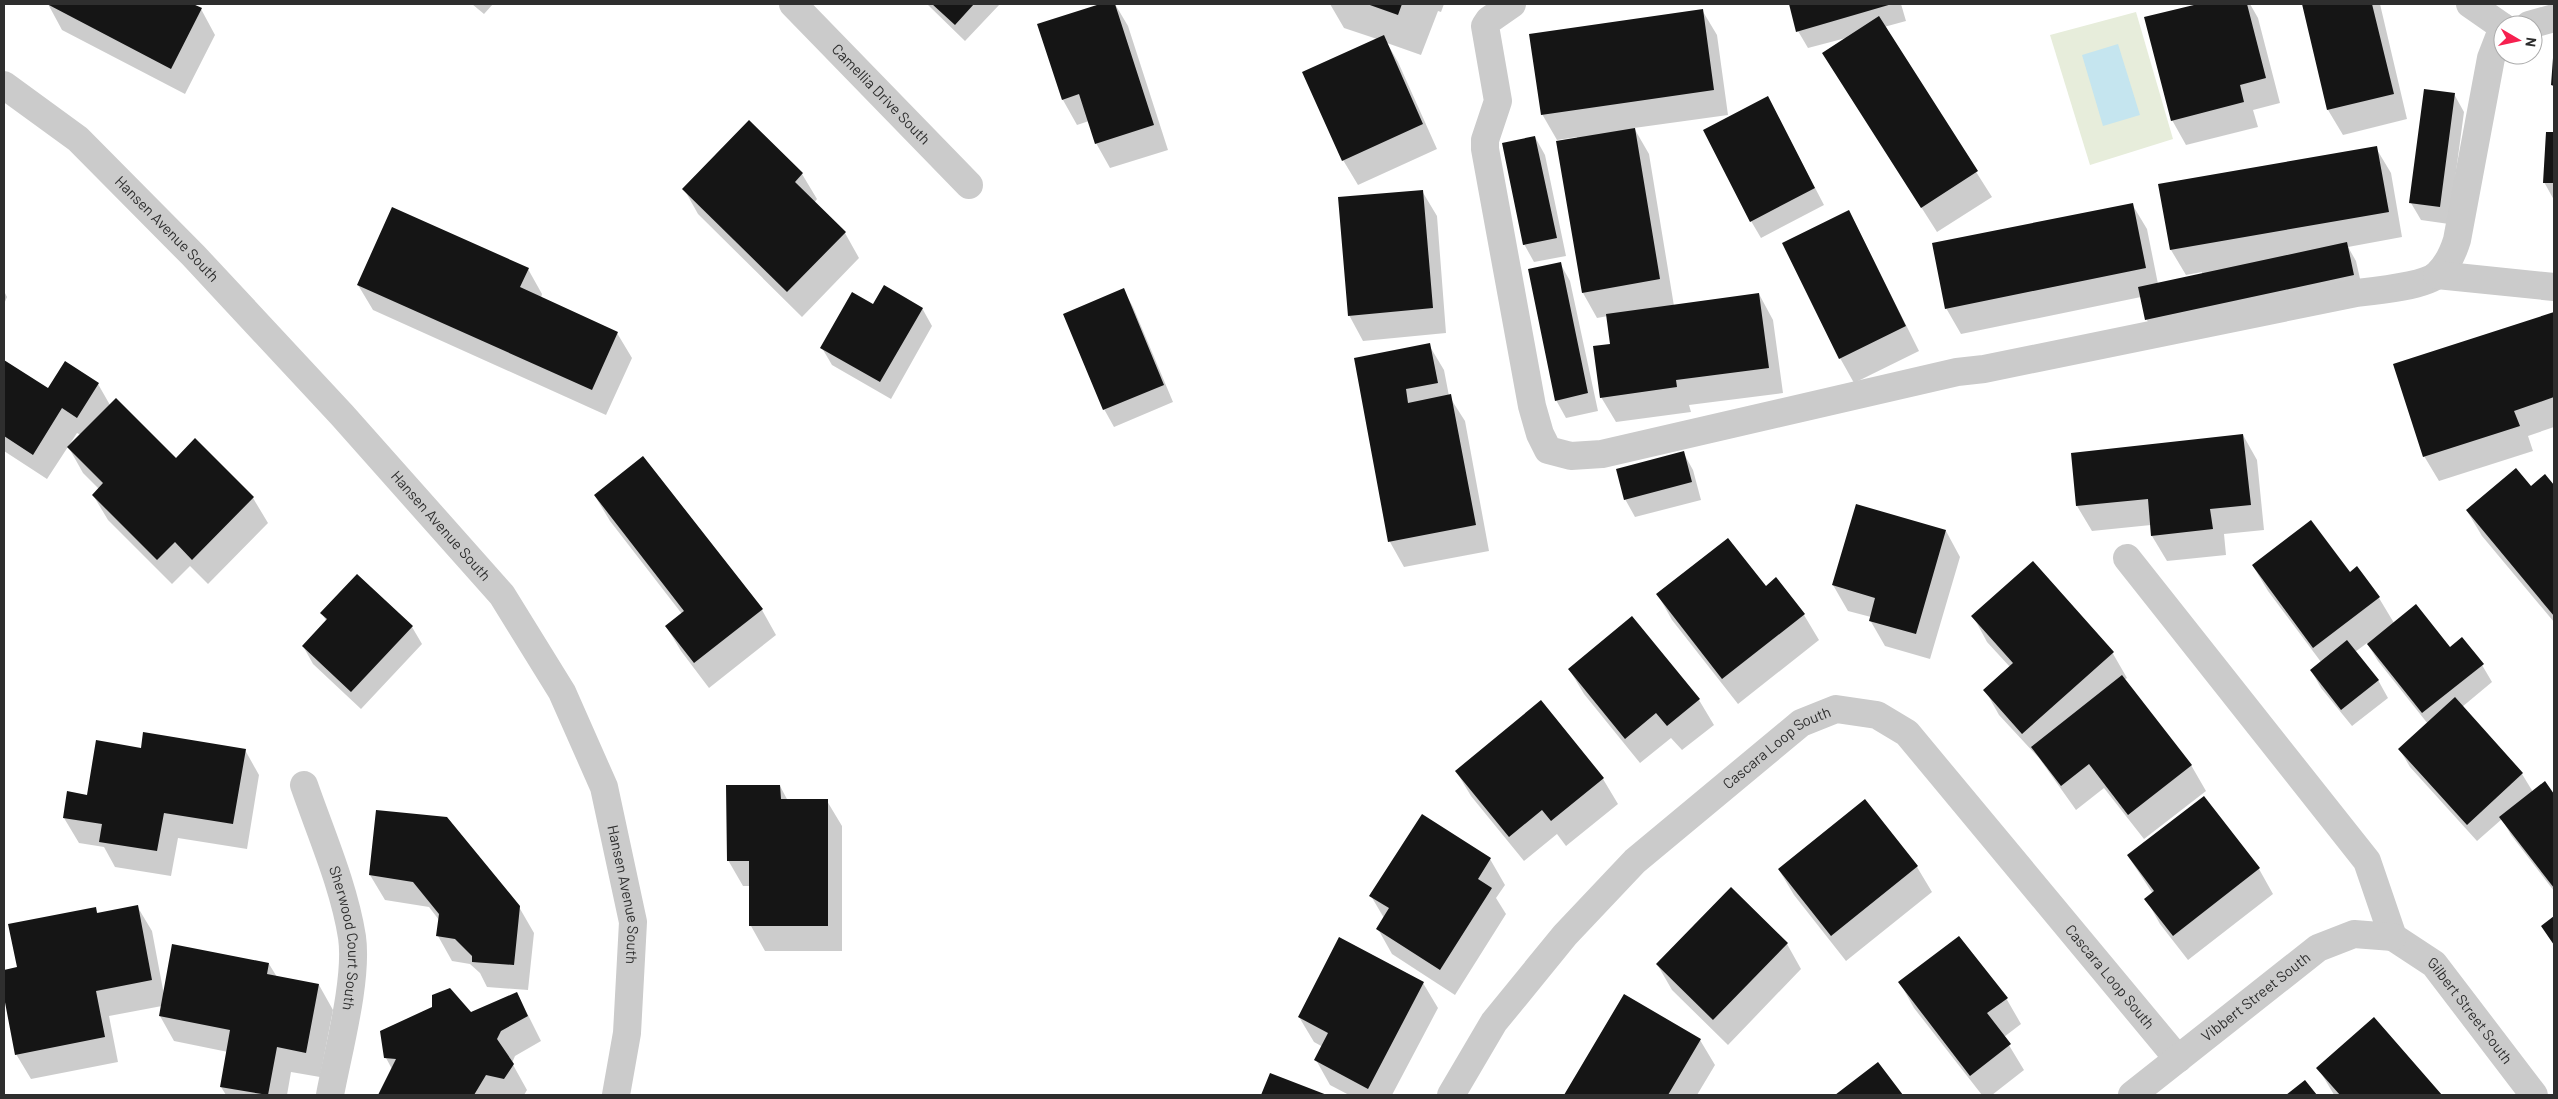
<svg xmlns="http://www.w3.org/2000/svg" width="2558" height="1099" font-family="Barlow,sans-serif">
<rect width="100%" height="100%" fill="#fff"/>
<path fill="#e7eddb" d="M2136,12l37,127 -83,26 -40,-130z"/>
<path fill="#c5e5ef" d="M2118,44l22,71 -37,11 -21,-71z"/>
<path fill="#0003" d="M48,4h142l11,5 14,26 -30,59 -123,-64z
M472,4h21l-9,10z
M927,4h73l-35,37z
M1104,4h11l13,22 40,124 -58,18 -14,-25 -7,-22 -12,4 -14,-25 -25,-75z
M1330,4h114l-3,8 -3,-1 -17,44 -34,-12 11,19 39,87 -79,36 -15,-25 34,-121 -33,-11z
M1790,4h111l5,17 -22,6 108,170 -55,35 -114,-179 23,-15 -38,10 -10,-17z
M2203,4h47l8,14 22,85 -27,7 5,17 -72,18 -14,-25 -26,-102z
M2303,4h77l27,115 -64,16 -15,-25z
M1702,10l15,25 11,80 -94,13 15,26 25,152 85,-12 14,26 10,73 -94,12 2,7 -75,10 -15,-25 11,-52 -4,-29 -11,2 -14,-25 -6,-156 -20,3 -15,-26z
M2454,94l10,18 -15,112 -28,-4 -10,-17z
M1777,115l47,90 -63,33 -10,-17z
M749,122l53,52 15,25 -3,4 31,30 14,25 -57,59 -104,-103 -14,-25z
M2548,133h6v67l-10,-18z
M1535,137l10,18 21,101 -32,6 -10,-18z
M2376,148l15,25 11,64 -54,10 8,14 7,31 -206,45 -10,-17 -6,-23 -180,37 -15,-26 186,-104 15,25 11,55 44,-9v-3l-16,3 -15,-25 -11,-65z
M1422,191l15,25 9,117 -83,8 -14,-26z
M1849,211l70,140 -65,32 -14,-25z
M1560,263l10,18 28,130 -32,7 -10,-18z
M528,269l14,25 -1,4 76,35 15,25 -26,57 -233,-105 -15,-25z
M1123,289l10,18 40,95 -59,25 -10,-18z
M4,291l3,6 -3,7z
M922,308l10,18 -41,73 -59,-34 -10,-17z
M2554,313v114l-26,9 5,15 -94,30 -15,-25 -29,-91z
M1429,345l15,25 5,26 16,25 24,130 -85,16 -14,-25 -35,-183z
M4,362l44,28 50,-6 12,21 66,54 19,-19 58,58 15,25 -60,61 -18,-18 -18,18 -64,-64 -15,-25 6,-6 -16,-16 -14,-25 12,-13 -4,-2 -30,46 -43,-28z
M2243,435l14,25 7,70 -40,4 2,21 -59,6 -15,-25 -1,-11 -59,6 -15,-25 -5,-52z
M1683,452l10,18 8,30 -66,17 -10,-18z
M2545,476l9,11v135l-72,-86 -15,-25 64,-23z
M595,496l167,114 14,25 -67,53 -28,-37 -15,-25 16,-12 -72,-93z
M1946,531l14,26 -30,102 -45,-13 -15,-26 1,-3 -23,-6 -15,-26z
M2253,566l97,7 7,-5 22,30 15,25 88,42 10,17 -30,25 60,67 11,18 11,-9 10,13v95l-43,-56 -9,-16 -25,22 -67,-74 -10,-17 28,-26 -50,-63 -11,-18 -12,9 23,28 10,18 -36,28 -31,-38 -10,-18 10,-8 -53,-71z
M1776,578l28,37 15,25 -81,64 -66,-84 -14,-25 107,-8z
M322,614l90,13 10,17 -61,65 -48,-45 -10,-18 24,-24z
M1973,616l139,36 15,26 -3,2 67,85 15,26 -62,48 -40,-51 -28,22 -37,-52 -40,-43 -14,-25 25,-23 -23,-25z
M1569,669l130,31 15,25 -32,25 -11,-12 -31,25 -56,-69z
M1540,702l63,77 15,25 -52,42 -9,-12 -33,27 -53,-65 -15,-25z
M142,750h103l14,25 -12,74 -69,-11 -7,38 -56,-9 -11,-20 -25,-4 -15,-25z
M780,786l8,15h39l15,25v125h-77l-14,-25v-40h-8l-15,-26z
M2204,798l55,71 14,25 -85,66 -28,-36 -14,-25 7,-5 -25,-38z
M1865,801l52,66 15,25 -86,69 -52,-66 -15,-25z
M377,811l142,96 15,26 -6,57 -41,-3 -7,-14 -10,-9 -18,-3 -14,-25 1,-16 -10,-13 -44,-7 -15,-25z
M1422,816l68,43 15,26 -9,13 10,16 -51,81 -63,-41 -14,-25 6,-11 -13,-22z
M137,906l15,25 12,64 105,-31 8,13 42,8 14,25 -13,67 -29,-5 -4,23h-61l-5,-8 7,-35 -54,-11 -14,-25 2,-10 -53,10 9,46 -87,17 -15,-25 -12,-64v-19l14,-3 77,-60 3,6z
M1787,944l14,25 -73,76 -56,-55 -15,-26z
M1423,983l15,25 -46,87h-43l-19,-10 -14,-25 7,-13 -9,-5 -15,-25z
M1900,983l106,15 15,26 -17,13 20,33 -32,25h-10l-68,-87z
M517,993l24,48 -26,15 -3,7 15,27 -3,5h-145l13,-26 -6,-11 84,-45z
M1625,995l75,45 15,25 -18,30h-131z
M2374,1019l66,76h-106l-1,-2 -15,-25z
M1878,1064l24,31h-65z
M1270,1075l53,20h-61z"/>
<path fill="#151515" d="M47,4h146l9,4 -31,61z
M932,4h42l-19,21z
M1100,4h15l39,121 -59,19 -16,-50 -17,6 -25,-76z
M1367,4h35l-4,11z
M1789,4h103l-96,28z
M2198,4h49l19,74 -26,7 4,17 -73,19 -27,-104z
M2302,4h70l22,90 -67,16z
M1703,9l11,81 -173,25 -12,-81z
M1879,16l99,155 -57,37 -99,-155z
M1384,35l39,89 -81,37 -40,-89z
M2553,58h1v28l-3,-1z
M2424,89l31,4 -15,114 -31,-4z
M1768,96l47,92 -65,34 -47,-92z
M749,120l54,53 -8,9 51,50 -59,60 -105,-103z
M1635,128l25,151 -78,14 -26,-152z
M2546,132h8v51h-11z
M1535,136l22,102 -34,7 -21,-102z
M2377,146l12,66 -219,38 -12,-66z
M1423,190l10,118 -85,8 -10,-119z
M2133,203l13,65 -201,41 -13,-66z
M392,207l137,61 -9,19 98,45 -26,58 -235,-105z
M1849,210l57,116 -67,33 -57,-116z
M2347,242l7,33 -209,45 -7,-33z
M1561,262l27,131 -33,8 -27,-132z
M884,285l39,23 -43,74 -60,-34 32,-56 21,12z
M1124,288l40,97 -61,25 -40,-96z
M1759,293l10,75 -93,12 1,7 -77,11 -7,-52 17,-2 -4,-30z
M2554,312v85l-40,14 6,15 -97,31 -30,-93z
M1430,343l8,40 -32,6 2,14 43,-9 25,131 -88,17 -34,-184z
M4,360l44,28 17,-27 34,22 -22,35 -15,-10 -29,47 -29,-19z
M116,398l60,60 19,-20 59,59 -62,63 -17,-18 -18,18 -65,-65 11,-12 -36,-36z
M2243,434l8,71 -41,4 3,20 -62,7 -3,-37 -72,7 -5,-53z
M1684,451l8,31 -68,18 -8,-31z
M643,456l120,153 -69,54 -29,-37 19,-15 -90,-116z
M2516,468l15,18 14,-12 9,11v131l-88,-106z
M1856,504l90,26 -30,104 -47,-13 6,-23 -43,-13z
M2311,520l39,52 7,-6 23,31 -67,51 -61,-83z
M1728,538l38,48 10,-9 29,37 -83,65 -66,-85z
M2033,561l81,91 -92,82 -39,-44 30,-27 -42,-47z
M357,574l56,52 -62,66 -49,-46 25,-27 -7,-6z
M2416,604l34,43 12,-10 22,27 -62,49 -55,-69z
M1632,616l68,83 -33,27 -11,-13 -31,26 -57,-70z
M2347,640l32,40 -38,30 -31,-40z
M2122,675l70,90 -64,50 -39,-51 -28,22 -30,-39z
M2455,697l68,76 -56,52 -69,-76z
M1541,700l63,78 -53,43 -9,-11 -33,27 -54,-66z
M143,732l103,17 -13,75 -69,-11 -7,38 -58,-9 3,-18 -39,-6 4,-27 20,4 9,-55 45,8z
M2545,781l9,13v94l-55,-71z
M726,785h54l1,14h47v127h-79v-65h-22z
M2204,796l56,72 -87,68 -29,-37 10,-8 -27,-36z
M1865,799l53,67 -87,70 -53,-67z
M376,810l71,7 73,89 -6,59 -42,-3v-6l-17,-17 -19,-3 3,-22 -26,-32 -44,-7z
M1422,814l69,44 -13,21 14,9 -52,82 -64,-41 13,-21 -20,-12z
M1731,887l57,56 -75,77 -57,-56z
M138,905l14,75 -56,11 9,46 -90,18 -11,-58v-27l13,-3 -9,-43 88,-17 1,6z
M2554,916v29l-13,-19z
M1959,936l49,62 -21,15 24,31 -41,32 -72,-94z
M1339,937l85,45 -56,107 -54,-29 14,-27 -30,-16z
M172,944l97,19 -2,11 52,10 -13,69 -29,-6 -9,48 -48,-8 10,-57 -71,-14z
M450,988l21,24 46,-20 11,24 -27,15 -4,8 17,25 -10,15 -18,-4 -12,20h-96l18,-36 -12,-1 -4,-27 52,-24v-12z
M1624,994l77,45 -33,56h-104z
M2374,1017l68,78h-102l-24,-27z
M1878,1062l25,33h-68z
M1270,1073l57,22h-66z
M2305,1080l12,15h-31z"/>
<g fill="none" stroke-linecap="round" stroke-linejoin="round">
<g stroke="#cbcbcb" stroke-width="28">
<path id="s1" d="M793,4l176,181"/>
<path d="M1512,4l-23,16 -4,6 13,75 -13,39v9l47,257 8,28 8,16 23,6 31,-2 355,-82 27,-3 372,-76c18,-2 70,-7 82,-19 10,-10 15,-21 19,-34l34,-182 12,-31"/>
<path d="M2470,4l33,23"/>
<path d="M2529,25l25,-7"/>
<path id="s2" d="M4,85l74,54 115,116 149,160 160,180 60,97 42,95 29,135 -6,111 -11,62"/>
<path d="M2437,275l117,12"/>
<path d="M2127,558l240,303 26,76"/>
<path id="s3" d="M304,785c17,49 40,101 48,152 6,42 -14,115 -22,158"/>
<path id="s4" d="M2393,937l41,27 100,131"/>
<path id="s5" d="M1451,1095l43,-73 71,-87 70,-74 166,-138 35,-14 41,6 30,18 271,326"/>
<path id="s6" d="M2132,1095l186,-147 36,-14 39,3"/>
</g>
</g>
<g text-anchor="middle" stroke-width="5" stroke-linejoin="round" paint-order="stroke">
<g font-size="15" fill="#2e2e2e" stroke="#fff">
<text dy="5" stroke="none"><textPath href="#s1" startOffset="126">Camellia Drive South</textPath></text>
<text dy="5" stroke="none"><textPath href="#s2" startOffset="218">Hansen Avenue South</textPath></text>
<text dy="5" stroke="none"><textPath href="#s2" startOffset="622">Hansen Avenue South</textPath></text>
<text dy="5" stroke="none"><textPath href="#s5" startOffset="481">Cascara Loop South</textPath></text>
<text dy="5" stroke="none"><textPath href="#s2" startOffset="1042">Hansen Avenue South</textPath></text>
<text dy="5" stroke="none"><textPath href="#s3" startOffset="160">Sherwood Court South</textPath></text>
<text dy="5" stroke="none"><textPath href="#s5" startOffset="946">Cascara Loop South</textPath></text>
<text dy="5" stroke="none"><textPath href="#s6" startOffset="158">Vibbert Street South</textPath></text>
<text dy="5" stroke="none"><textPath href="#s4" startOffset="108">Gilbert Street South</textPath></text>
</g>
</g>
<rect width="2558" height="1099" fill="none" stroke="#2e2e2e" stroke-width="10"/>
<g transform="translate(2518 40) rotate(99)"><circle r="24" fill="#ffffff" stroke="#ababab"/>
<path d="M0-4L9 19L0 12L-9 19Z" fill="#f6204f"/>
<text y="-8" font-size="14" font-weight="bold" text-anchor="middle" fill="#2e2e2e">N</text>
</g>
</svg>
